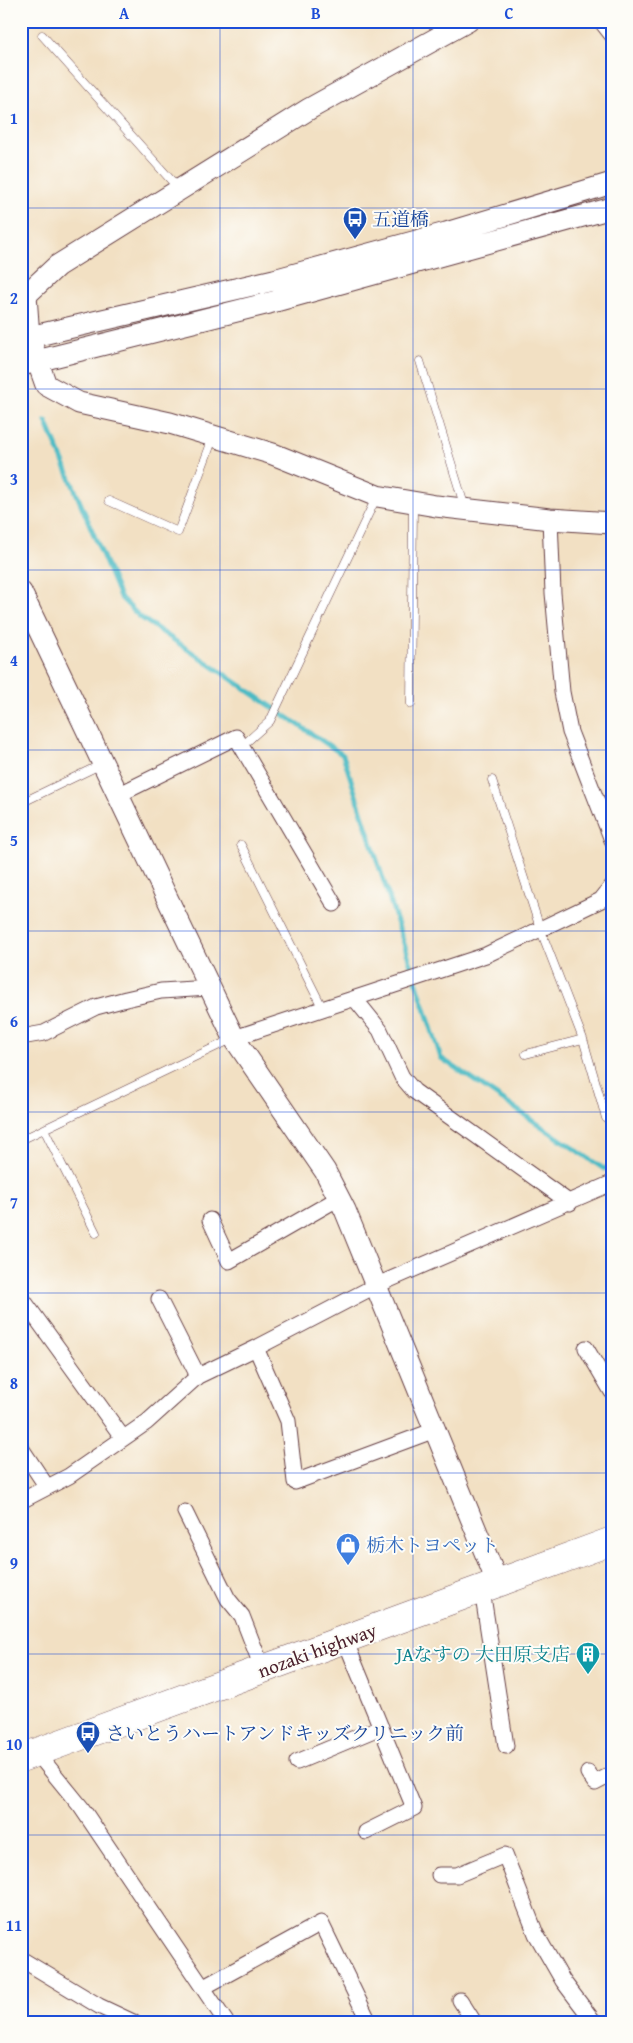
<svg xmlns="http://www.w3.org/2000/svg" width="633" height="2043" font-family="'Gentium Book Plus','Noto Serif JP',serif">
<rect width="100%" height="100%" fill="#fdfcf7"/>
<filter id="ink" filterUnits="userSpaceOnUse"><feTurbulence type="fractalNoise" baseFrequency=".02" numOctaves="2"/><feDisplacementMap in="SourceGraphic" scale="10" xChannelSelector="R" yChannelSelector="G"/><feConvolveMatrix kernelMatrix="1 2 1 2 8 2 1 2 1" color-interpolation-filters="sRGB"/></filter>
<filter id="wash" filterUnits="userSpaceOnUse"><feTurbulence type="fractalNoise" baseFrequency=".0096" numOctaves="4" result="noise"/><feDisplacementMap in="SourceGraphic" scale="20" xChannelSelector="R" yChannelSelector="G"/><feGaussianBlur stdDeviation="1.12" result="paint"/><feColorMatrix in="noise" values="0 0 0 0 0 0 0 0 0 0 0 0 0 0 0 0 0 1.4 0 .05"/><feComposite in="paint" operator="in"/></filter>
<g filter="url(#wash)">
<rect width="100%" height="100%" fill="#f2e0c3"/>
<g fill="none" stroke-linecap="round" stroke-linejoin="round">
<path stroke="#4dbbc4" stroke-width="5" d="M46,421l74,176 20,20 203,138 98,303 163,111 8,-4"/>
</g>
</g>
<g filter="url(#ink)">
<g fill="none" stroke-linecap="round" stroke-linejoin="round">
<defs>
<path id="lane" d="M42,35l136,153
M420,361l45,147
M109,501l69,31 35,-94
M411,704l2,-199
M241,747l29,-26 106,-223
M492,780l49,151 42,108 23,79
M21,803l81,-39
M241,845l82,164
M526,1054l57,-15
M44,1129l52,104
M21,1140l211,-101"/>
<path id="street" d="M601,21l11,14
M550,519l3,74 9,99 8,40 42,108
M118,795l118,-58 98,167
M355,999l25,31 22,47 12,14 156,112
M21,1037l23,-4 52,-26 30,-8 35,-8 49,-3
M234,1038l252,-83 115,-55 11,-14
M210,1220l19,41 110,-63
M21,1297l102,141
M159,1299l39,77
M256,1348l32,73 7,61 140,-52
M586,1348l26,44
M21,1448l26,39
M21,1501l48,-25 78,-54 51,-46 58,-28 119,-62 237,-103
M185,1512l43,87 14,17 21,54
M482,1590l24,156
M345,1640l69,168 -48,24
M37,1753l44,54 145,215
M297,1762l84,-35
M588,1773l7,10 17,-9
M439,1875h18l48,-20 31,79 27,47 31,41
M21,1959l78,47 34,16
M204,1987l117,-64 48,99
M460,2000l14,22"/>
<path id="secondary" d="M468,21l-159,88 -252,157 -31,29 3,42 17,48 33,18 91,20 103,31 104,42 59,10 114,13 62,4
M21,339l253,-59 172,-47 166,-50
M21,365l248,-62 343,-95
M21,592l213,446 91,133 20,39 153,374"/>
<path id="highway" d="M21,1758l591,-217"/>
</defs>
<use href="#lane" stroke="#633c42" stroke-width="9"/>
<use href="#street" stroke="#633c42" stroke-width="17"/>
<use href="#secondary" stroke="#633c42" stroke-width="23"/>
<use href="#highway" stroke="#633c42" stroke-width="29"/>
<use href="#lane" stroke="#fff" stroke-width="8"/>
<use href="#street" stroke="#fff" stroke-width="15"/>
<use href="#secondary" stroke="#fff" stroke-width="21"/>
<use href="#highway" stroke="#fff" stroke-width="28"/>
</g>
</g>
<path fill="none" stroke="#1d4ed8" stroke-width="1" stroke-opacity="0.55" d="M220,21v2001M413,21v2001M21,208h591M21,389h591M21,570h591M21,750h591M21,931h591M21,1112h591M21,1293h591M21,1473h591M21,1654h591M21,1835h591"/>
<defs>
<symbol id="bus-pin" viewBox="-11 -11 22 30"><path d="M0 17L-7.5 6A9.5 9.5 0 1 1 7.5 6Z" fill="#1a4fb4" stroke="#fdfcf7"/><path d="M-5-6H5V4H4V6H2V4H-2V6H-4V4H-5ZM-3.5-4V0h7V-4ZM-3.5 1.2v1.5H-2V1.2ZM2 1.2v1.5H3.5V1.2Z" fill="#fff"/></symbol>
<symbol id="shop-pin" viewBox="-11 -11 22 30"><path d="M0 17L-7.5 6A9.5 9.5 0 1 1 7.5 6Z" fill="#3f7fe0" stroke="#fdfcf7"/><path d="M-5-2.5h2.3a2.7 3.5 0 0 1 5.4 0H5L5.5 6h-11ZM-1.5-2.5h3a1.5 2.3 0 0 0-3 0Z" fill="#fff"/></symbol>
<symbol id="building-pin" viewBox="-11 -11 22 30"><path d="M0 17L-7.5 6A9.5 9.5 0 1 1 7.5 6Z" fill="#0f9aa8" stroke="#fdfcf7"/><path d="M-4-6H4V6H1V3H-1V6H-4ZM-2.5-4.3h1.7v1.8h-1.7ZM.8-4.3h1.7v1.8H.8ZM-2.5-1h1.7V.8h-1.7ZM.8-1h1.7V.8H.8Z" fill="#fff"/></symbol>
</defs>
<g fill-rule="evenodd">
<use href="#bus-pin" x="341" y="205" width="28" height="38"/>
<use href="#shop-pin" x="334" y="1531" width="28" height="38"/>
<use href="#building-pin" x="574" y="1640" width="28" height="38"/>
<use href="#bus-pin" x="74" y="1719" width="28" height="38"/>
</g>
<g text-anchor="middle" stroke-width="4" stroke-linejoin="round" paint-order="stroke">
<g font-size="19" fill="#164399" stroke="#fdfcf7" text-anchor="start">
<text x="372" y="226">五道橋</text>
<text x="106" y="1740">さいとうハートアンドキッズクリニック前</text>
</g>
<g font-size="19" fill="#366cbe" stroke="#fdfcf7" text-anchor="start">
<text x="366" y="1552">栃木トヨペット</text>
</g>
<g font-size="19" fill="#4a1f2b" stroke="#fdfcf7">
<text transform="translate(317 1650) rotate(-20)" y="7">nozaki highway</text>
</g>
<g font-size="19" fill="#0d838f" stroke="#fdfcf7" text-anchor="end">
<text x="570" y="1661">JAなすの 大田原支店</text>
</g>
</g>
<rect width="633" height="2043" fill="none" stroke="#fdfcf7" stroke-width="55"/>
<rect x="28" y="28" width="578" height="1988" fill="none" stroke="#1d4ed8" stroke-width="2"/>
<g font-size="16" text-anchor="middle" font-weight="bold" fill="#1d4ed8">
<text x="124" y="19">A</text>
<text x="316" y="19">B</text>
<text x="509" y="19">C</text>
<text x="14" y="124">1</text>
<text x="14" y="304">2</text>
<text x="14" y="485">3</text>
<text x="14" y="666">4</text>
<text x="14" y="846">5</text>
<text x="14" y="1027">6</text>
<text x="14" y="1208">7</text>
<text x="14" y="1389">8</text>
<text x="14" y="1569">9</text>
<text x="14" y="1750">10</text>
<text x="14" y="1931">11</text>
</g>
</svg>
